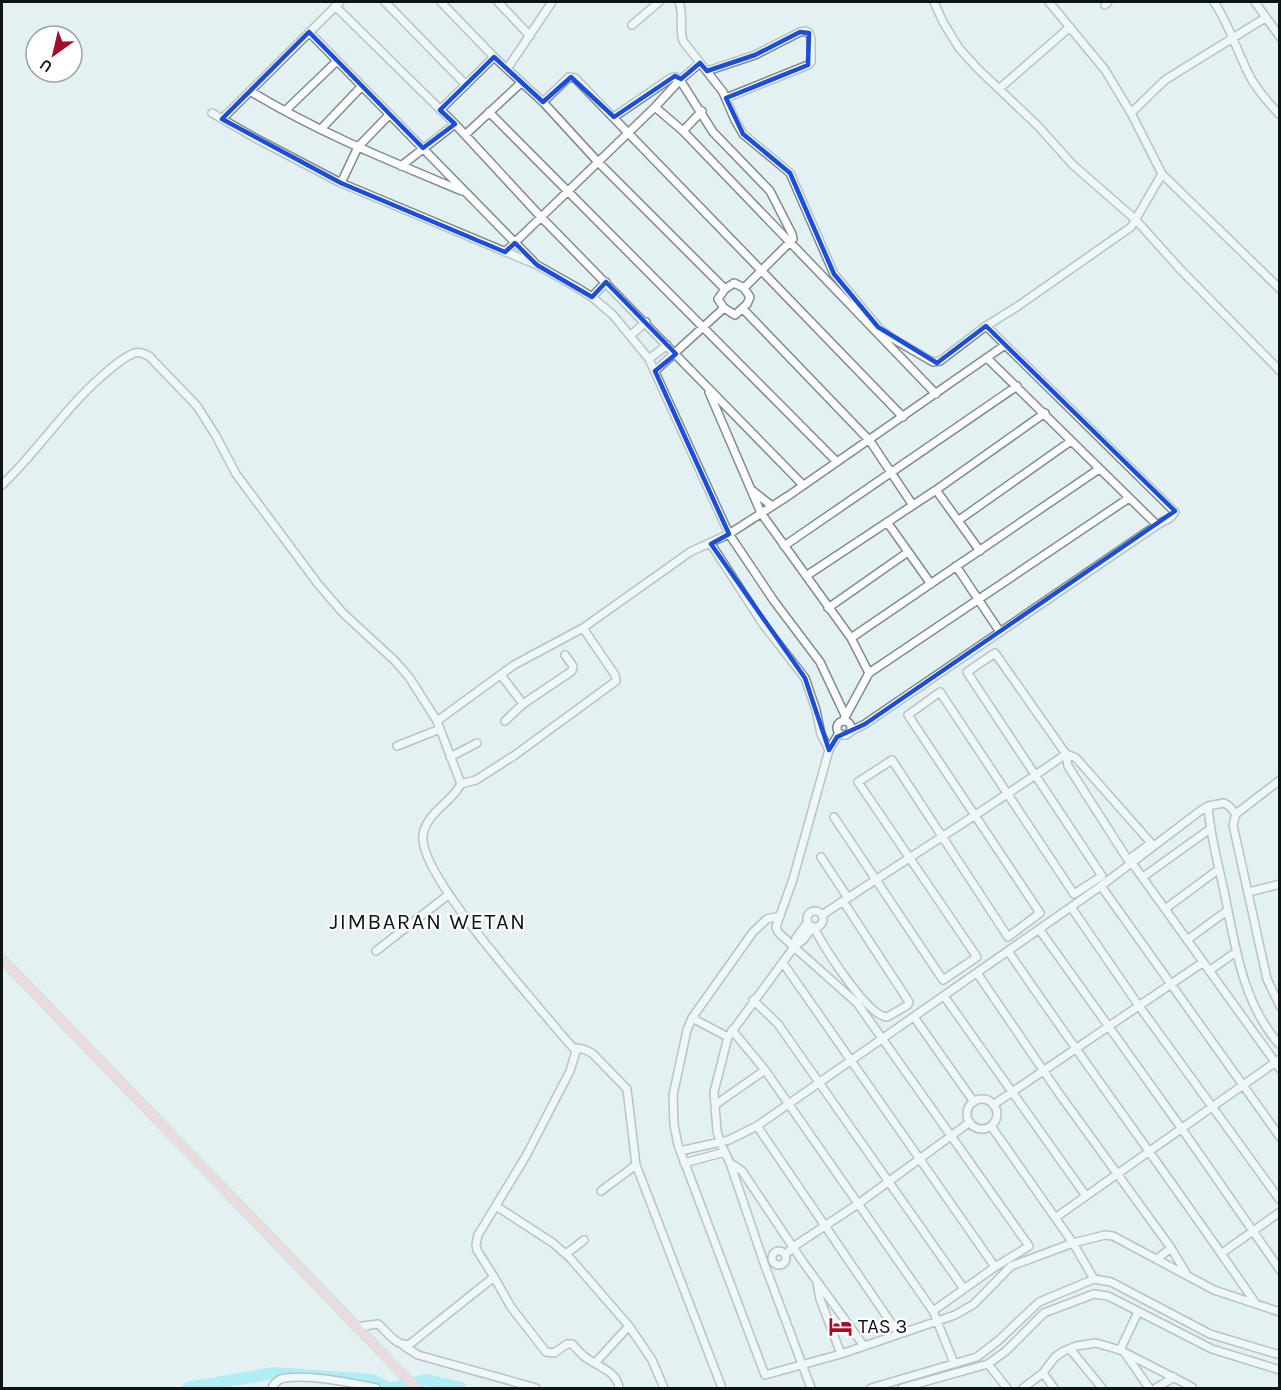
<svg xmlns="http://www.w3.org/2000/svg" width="1281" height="1390" font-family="Karla,sans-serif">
<rect width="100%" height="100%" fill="#e3f1f3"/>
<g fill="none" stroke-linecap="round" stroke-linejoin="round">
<path stroke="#71ebfb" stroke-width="12" d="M188,1388l85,-15 100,7 15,8
M392,1388l34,-8 35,8"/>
<defs>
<path id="minor" d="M385,2l81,83
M441,2l53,55 49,45 55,60 127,127
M498,2l32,34
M679,2c5,12 0,26 4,39l40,51 12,28 8,14 47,39 44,101 44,53 12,10 43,25 7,-1 46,-35 32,-20 113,-79 31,-53
M934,2l9,20 16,26 18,20 61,58 35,39 63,55 43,48 101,103
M1049,2l56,68 26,43 31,61 118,115
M1214,2c17,25 24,54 39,80 8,12 17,23 27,33
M1255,2l25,35
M1105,5l3,-3
M335,6l120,118 85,92 263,269
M632,25l27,-23
M309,32l225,230
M507,69l45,-67
M707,71l48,-16 45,-23 5,-1 4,2 2,5v24l-3,3 -82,33
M999,89l71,-62
M250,91c67,41 140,70 212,100
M543,102l26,-25 6,1 328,339
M655,107l28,24 253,263
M440,110l54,-53
M285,111l52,-50
M489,112l348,350
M212,113l45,26 84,44 196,82 39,22 16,10 21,18 36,44 80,175 45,67 46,61 25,53
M1131,113l34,-33 100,-62
M614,117l57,-39 5,-1 4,3 33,52 57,59 22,43 1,5 -49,49
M222,119l118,-117
M321,129l41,-43
M683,131l19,-20
M465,135l56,-52
M401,166l54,-42
M341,183l17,-36 32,-33
M505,252l150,-145 25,-27 20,-17
M734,283l10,5 6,9 -3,7 -12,11 -11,-7 -6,-9 7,-10z
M592,297l14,-15
M743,309l127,132 42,63
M631,335l15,-13
M649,359l18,-14
M988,359l169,166
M655,371l69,-63
M709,392l52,121 90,125 18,35
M2,485c36,-34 62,-76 100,-109 9,-8 19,-17 30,-22 6,-3 11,-1 17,2l48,50 19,30 20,38 82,110 25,29 52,48 14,16 28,44 24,63c-9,18 -35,29 -38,51 -6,38 110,164 137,198l16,18 -6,20 -44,85 -48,79 -2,10 1,5 17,27 -84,67c-13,4 -23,-13 -32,-20l-22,3
M936,490l44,61
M753,491l19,15
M959,520l112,-79
M887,522l44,62
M711,544l52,80 42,54 11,32 5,24 8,16
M784,546l233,-160
M956,566l44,66
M806,576l130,-86 109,-77
M828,608l80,-56
M851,638l248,-169
M501,675l22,29
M837 728a7 7 0 1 1 14 0a7 7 0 1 1-14 0Z
M437,721l77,-56 69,-37 107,-76 39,-18 59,-38 217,-151
M505,721l18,-17 49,-33 1,-5 -8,-11
M843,721l26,-48 260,-175
M851,731l14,-7 292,-199 13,-7 5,-6 -189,-186
M397,746l43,-17
M450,757l27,-14
M1280,780l-44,34 -3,11 34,154 13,27
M461,784l15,-4 39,-25 101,-74 -1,-6 -32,-47
M1208,806c2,29 10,57 16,85 11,53 18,112 56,154
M821,857l27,41
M1132,863l148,206
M1143,877l67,-48
M1101,886l179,251
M1249,892l31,-8
M1071,907l68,99 141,194
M1165,909l54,-40
M807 919a8 8 0 1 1 16 0a8 8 0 1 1-16 0Z
M822,915c81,-54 164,-105 244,-161l10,4 75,85 -23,17 -60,-94 -2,-12 -71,-101 -28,19 135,204 -28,18 -134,-202 -32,23 132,198 -32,24 -116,-177 -34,22 119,175 -34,23 -109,-163
M780,916l-13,3 -14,13 -61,86 -5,12 -14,65 1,30 4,20 87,230 76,-21 114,-39 19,-11 37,-38 62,-23 32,-8 8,1 101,54 66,22
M814,928c10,19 53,88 73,89l21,-12 1,-3 -66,-101
M1039,929l143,200 98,141
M1187,940l41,-30
M794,947l63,56 172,243 -34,21 -62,44
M794,947l2,-9 11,-15
M794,947l9,-7 10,-13
M376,951l72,-56
M1008,951c81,119 167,234 248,353
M783,963l212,304
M1209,971l27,-19
M977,973l81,119 113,156 15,25
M944,996l142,200
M753,1000l25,24 186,265
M914,1017l60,85
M692,1018l36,19
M732,1030l33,40 168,241 21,52
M575,1048l8,1 9,4 35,36 9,76 86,223
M967 1114a15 15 0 1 1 30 0a15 15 0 1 1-30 0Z
M715,1105l50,-35
M993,1105l209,-142
M757,1126l141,207
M991,1126l82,117 21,36
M680,1151l49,-11 28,-14 344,-240 99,-75 8,-5 16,-3 5,3 7,8
M684,1163l41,-11
M730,1163l12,8 61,91 61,84
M601,1191l35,-26
M496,1206l57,37 17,15 59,68 23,34 12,28
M1055,1218l225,-159
M772 1258a7 7 0 1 1 14 0a7 7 0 1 1-14 0Z
M1222,1253l58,-41
M566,1254l18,-14
M785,1255l8,-8 65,-43 112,-82
M1157,1259l14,-11
M494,1277l17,30 35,45 8,1 13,-9h5c4,4 8,9 13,13 13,10 32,14 34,31
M817,1283l3,16 21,55
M404,1346l14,9 118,33
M1070,1349l32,39
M1120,1350l18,-38
M1125,1353l24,35
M595,1363l34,-37
M988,1364l19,24
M1043,1373l11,15
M272,1388c2,-4 4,-7 9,-9 22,-6 73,4 95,9
M811,1388l-47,-125 -34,-100 -10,-21 -3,-11 -3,-39 14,-55 66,-90 -16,-15 -2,-5 17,-48 36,-129 10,-17
M871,1388l106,-31 22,-17 40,-38 55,-23 17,3 99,52 70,21
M902,1388l86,-24 18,-13 38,-38 50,-19 14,2 104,53 68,21
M1023,1388l20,-15 12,-16 9,-6 12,-5 20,-3 24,7 72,37
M1156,1388l18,-11"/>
<path id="major" d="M2,959l414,429"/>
</defs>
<use href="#minor" stroke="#808c8e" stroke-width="10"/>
<use href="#major" stroke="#cacbcb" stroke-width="11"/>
<use href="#minor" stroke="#fff" stroke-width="7"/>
<use href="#major" stroke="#f2c4c4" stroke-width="8"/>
</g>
<path d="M0 0H1281V1390H0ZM309,32l114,116 32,-24 -15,-14 54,-53 49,45 28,-25 43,40 61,-41 6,3 19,-16 7,8 48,-16 45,-23 9,1 -1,32 -82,33 17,36 47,39 44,101 44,53 59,36 49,-37 189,185 -310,213 -28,13 -8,13 -24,-72 -94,-134 18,-10 -74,-163 21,-17 -70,-72 -14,15 -55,-32 -22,-22 -10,9 -164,-69 -119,-64z" fill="#e3f1f3" fill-opacity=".55" fill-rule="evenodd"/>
<path fill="none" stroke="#1d4ed8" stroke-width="4.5" stroke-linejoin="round" d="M309,32l114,116 32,-24 -15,-14 54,-53 49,45 28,-25 43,40 61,-41 6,3 19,-16 7,8 48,-16 45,-23 9,1 -1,32 -82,33 17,36 47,39 44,101 44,53 59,36 49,-37 189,185 -310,213 -28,13 -8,13 -24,-72 -94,-134 18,-10 -74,-163 21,-17 -70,-72 -14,15 -55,-32 -22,-22 -10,9 -164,-69 -119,-64z"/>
<defs>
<symbol id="hotel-bare" viewBox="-9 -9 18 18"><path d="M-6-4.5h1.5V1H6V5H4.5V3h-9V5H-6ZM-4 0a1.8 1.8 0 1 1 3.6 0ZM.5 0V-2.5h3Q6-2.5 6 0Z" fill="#a60d2b" stroke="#fff" stroke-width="2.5" paint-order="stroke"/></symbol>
</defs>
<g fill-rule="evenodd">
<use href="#hotel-bare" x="824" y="1310" width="33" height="33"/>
</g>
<g text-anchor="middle" stroke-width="4.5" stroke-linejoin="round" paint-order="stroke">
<g font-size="20" fill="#0e1314" stroke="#fff" text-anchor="start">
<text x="858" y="1333">TAS 3</text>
</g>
<g font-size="22" letter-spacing="1.5" fill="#0e1314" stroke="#fff">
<text x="428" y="929">JIMBARAN WETAN</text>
</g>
</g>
<rect width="1281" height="1390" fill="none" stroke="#0e1314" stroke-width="6"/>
<g transform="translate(54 54) rotate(214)"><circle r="28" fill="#ffffff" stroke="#9fa1a1" stroke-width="1.5"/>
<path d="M0-4.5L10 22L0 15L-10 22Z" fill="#a60d2b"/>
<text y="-9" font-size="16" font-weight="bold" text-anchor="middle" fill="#0e1314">U</text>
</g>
</svg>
